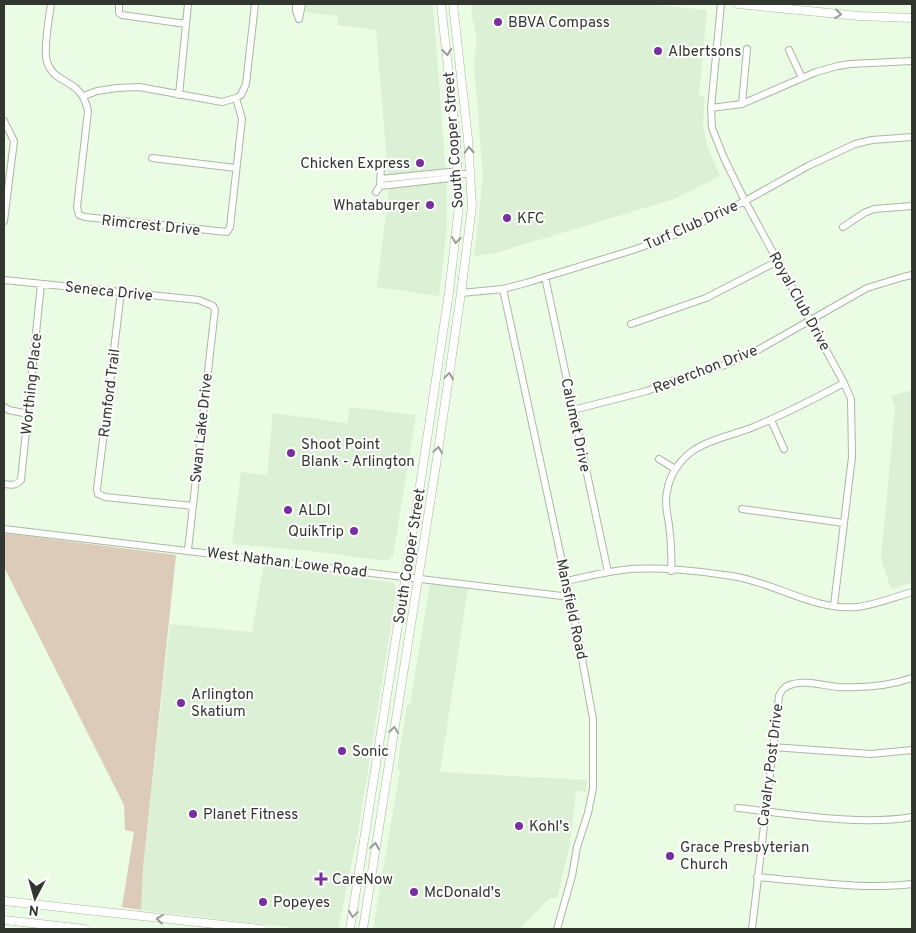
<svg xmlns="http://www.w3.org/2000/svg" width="916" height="933" font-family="Overpass,sans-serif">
<rect width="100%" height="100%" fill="#ebfce5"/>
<path fill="#dbf0d4" d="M306,4h127l14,183v40l-8,69 -62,-9 12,-99 -13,-158 -38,-5v-9l-33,-4z
M471,4h175l61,6 -8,86 6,1 -2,27 4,22 13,30 -46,23 -182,55 -18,2 9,-78 -9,-115 3,-24 -5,-22z
M912,390v193l-21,6 -10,-30 14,-151 -4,-12z
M350,407l66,8 -23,141 -6,5 -76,-10 -79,-7 9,-72 26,3 6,-62 74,10z
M264,563l131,20 1,11 -38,239 -20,96h-35l-162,-19 2,-42 27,-244 82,8z
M430,584l38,4 -28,184 147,8 -1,12 -10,-1 -6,53 -13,54h-7l-31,31h-146l27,-159 -3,-1 10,-64h3z"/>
<path fill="#dccbb9" d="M4,533l172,22 -33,313 -2,42 -19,-3 12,-75 -9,-2 -1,-25 -120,-238z"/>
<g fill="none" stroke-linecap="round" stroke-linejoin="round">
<defs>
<path id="minor" d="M51,4c-2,14 -8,46 -4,58 8,24 34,15 41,49l-11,96 2,8 6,2 142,15 3,-5 12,-108 -6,-21
M119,4v9l3,2 64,9
M296,4v7l3,8
M721,4l-10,104 1,20 12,30 21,43 99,182 7,16 1,58 -18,148
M299,19l3,-15
M789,50l13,28
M179,95l9,-91
M84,96l13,-5 20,-3 22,-1 83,15 14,-4 5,-3 5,-11 9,-80
M742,104l5,-55
M711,108l31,-4 74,-32 22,-6 12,-2 62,-3
M4,121l10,20 -10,80
M152,158l84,10
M381,179l68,-7 9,2h12
M380,186l71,-8 7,-4
M376,192l4,-6 1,-22
M843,227l21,-14 10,-4 38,-3
M545,277l63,295
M4,280l195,20 14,6 2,4 -1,8 -26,232
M503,289l74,342 16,88v69l-5,25 -11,34 -5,29 -15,53
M121,292l-24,197 1,5 7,3 88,9
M461,293l42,-4 23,-6 110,-34 41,-15 68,-33 63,-35 47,-22 17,-4 40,-3
M631,324l75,-26 72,-37
M4,407l5,3 19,4
M573,410l74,-19 30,-12 45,-13 34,-15 111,-63 36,-11 9,-2
M771,420l13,29
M659,459l16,10
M4,484c7,1 12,2 17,-4l20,-196
M742,509l102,14
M4,529l566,68
M671,571c1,-16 0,-31 -2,-46 -2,-13 -5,-25 -1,-38 3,-15 14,-29 26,-37 16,-11 39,-15 57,-22 32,-13 63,-29 93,-45
M567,581c18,-4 37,-9 56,-11 31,-4 78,1 109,6 42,6 82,35 125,31 19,-2 37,-10 55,-15
M772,747l99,7 41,-4
M738,808c53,6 122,18 174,9
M757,877c51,4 104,13 155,7
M752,929l27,-233c3,-7 6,-10 14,-12 14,-4 31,2 46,3 24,1 50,-1 73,-9"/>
<path id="major" d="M738,4l121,12 53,2
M4,901l257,28
M4,920l81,9
M350,929l73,-463 26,-174 10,-86 -3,-66 -15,-136
M363,929l73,-464 25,-172 11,-87 -4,-67 -15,-135"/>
</defs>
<use href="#minor" stroke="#a9b8a3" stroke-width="8"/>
<use href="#major" stroke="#a9b8a3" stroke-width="9"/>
<use href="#minor" stroke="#fff" stroke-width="6"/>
<use href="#major" stroke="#fff" stroke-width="8"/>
</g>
<defs><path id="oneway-chevron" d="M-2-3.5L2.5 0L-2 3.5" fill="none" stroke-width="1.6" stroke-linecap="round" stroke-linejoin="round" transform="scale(1.25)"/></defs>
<g stroke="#989b97">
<use href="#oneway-chevron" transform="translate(838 14) rotate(6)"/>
<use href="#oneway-chevron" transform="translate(447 52) rotate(84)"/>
<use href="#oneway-chevron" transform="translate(469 150) rotate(-93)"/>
<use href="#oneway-chevron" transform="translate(456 240) rotate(97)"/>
<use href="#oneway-chevron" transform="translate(449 376) rotate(-82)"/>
<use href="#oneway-chevron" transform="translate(438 450) rotate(-82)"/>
<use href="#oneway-chevron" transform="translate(394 730) rotate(-82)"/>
<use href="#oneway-chevron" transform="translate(375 846) rotate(-81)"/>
<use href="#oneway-chevron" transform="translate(353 914) rotate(98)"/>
<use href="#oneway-chevron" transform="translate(160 919) rotate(-174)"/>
</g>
<g fill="#782fa2" stroke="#fff" stroke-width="2">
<circle cx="498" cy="22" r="5"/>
<circle cx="658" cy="51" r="5"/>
<circle cx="420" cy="163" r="5"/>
<circle cx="430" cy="205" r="5"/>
<circle cx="507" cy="218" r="5"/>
<circle cx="291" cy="453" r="5"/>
<circle cx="288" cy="510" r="5"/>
<circle cx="354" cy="531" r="5"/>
<circle cx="181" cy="703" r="5"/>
<circle cx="342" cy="751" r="5"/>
<circle cx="193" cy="814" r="5"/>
<circle cx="519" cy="826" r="5"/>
<circle cx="670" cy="856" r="5"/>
<path d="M318.5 871.5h5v5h5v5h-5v5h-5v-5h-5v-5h5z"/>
<circle cx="414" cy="892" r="5"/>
<circle cx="263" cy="902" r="5"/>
</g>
<g text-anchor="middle" stroke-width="4" stroke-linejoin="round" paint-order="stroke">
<g font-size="15" fill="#31372f" stroke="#fff" text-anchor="start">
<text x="508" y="27">BBVA Compass</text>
<text x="668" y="56">Albertsons</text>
<text x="410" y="168" text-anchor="end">Chicken Express</text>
<text x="420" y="210" text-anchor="end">Whataburger</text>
<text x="517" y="223">KFC</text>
<text x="301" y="449">Shoot Point<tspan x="301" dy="17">Blank - Arlington</tspan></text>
<text x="298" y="515">ALDI</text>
<text x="344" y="536" text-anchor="end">QuikTrip</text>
<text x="191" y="699">Arlington<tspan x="191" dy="17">Skatium</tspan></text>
<text x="352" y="756">Sonic</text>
<text x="203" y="819">Planet Fitness</text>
<text x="529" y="831">Kohl's</text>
<text x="680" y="852">Grace Presbyterian<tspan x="680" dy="17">Church</tspan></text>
<text x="332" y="884">CareNow</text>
<text x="424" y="897">McDonald's</text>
<text x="273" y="907">Popeyes</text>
</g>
<g font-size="15" fill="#31372f" stroke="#fff">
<text transform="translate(453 140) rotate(-94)" y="5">South Cooper Street</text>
<text transform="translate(151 225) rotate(6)" y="5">Rimcrest Drive</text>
<text transform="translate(691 225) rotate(-24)" y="5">Turf Club Drive</text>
<text transform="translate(109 291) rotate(6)" y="5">Seneca Drive</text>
<text transform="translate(800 301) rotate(61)" y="5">Royal Club Drive</text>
<text transform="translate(705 369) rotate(-21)" y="5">Reverchon Drive</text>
<text transform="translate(31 384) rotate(-84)" y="5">Worthing Place</text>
<text transform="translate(109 393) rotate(-83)" y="5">Rumford Trail</text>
<text transform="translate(576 425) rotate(78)" y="5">Calumet Drive</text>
<text transform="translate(201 428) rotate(-84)" y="5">Swan Lake Drive</text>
<text transform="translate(409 556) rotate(-81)" y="5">South Cooper Street</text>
<text transform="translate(287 562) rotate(7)" y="5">West Nathan Lowe Road</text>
<text transform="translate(572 609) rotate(78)" y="5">Mansfield Road</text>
<text transform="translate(770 765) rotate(-83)" y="5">Cavalry Post Drive</text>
</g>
</g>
<rect width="916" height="933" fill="none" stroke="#31372f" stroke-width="10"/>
<g transform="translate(35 898) rotate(186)" stroke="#ffffff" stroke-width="4" paint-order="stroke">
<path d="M0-4L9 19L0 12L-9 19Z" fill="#31372f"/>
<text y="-8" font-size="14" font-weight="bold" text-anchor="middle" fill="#31372f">N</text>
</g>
</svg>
